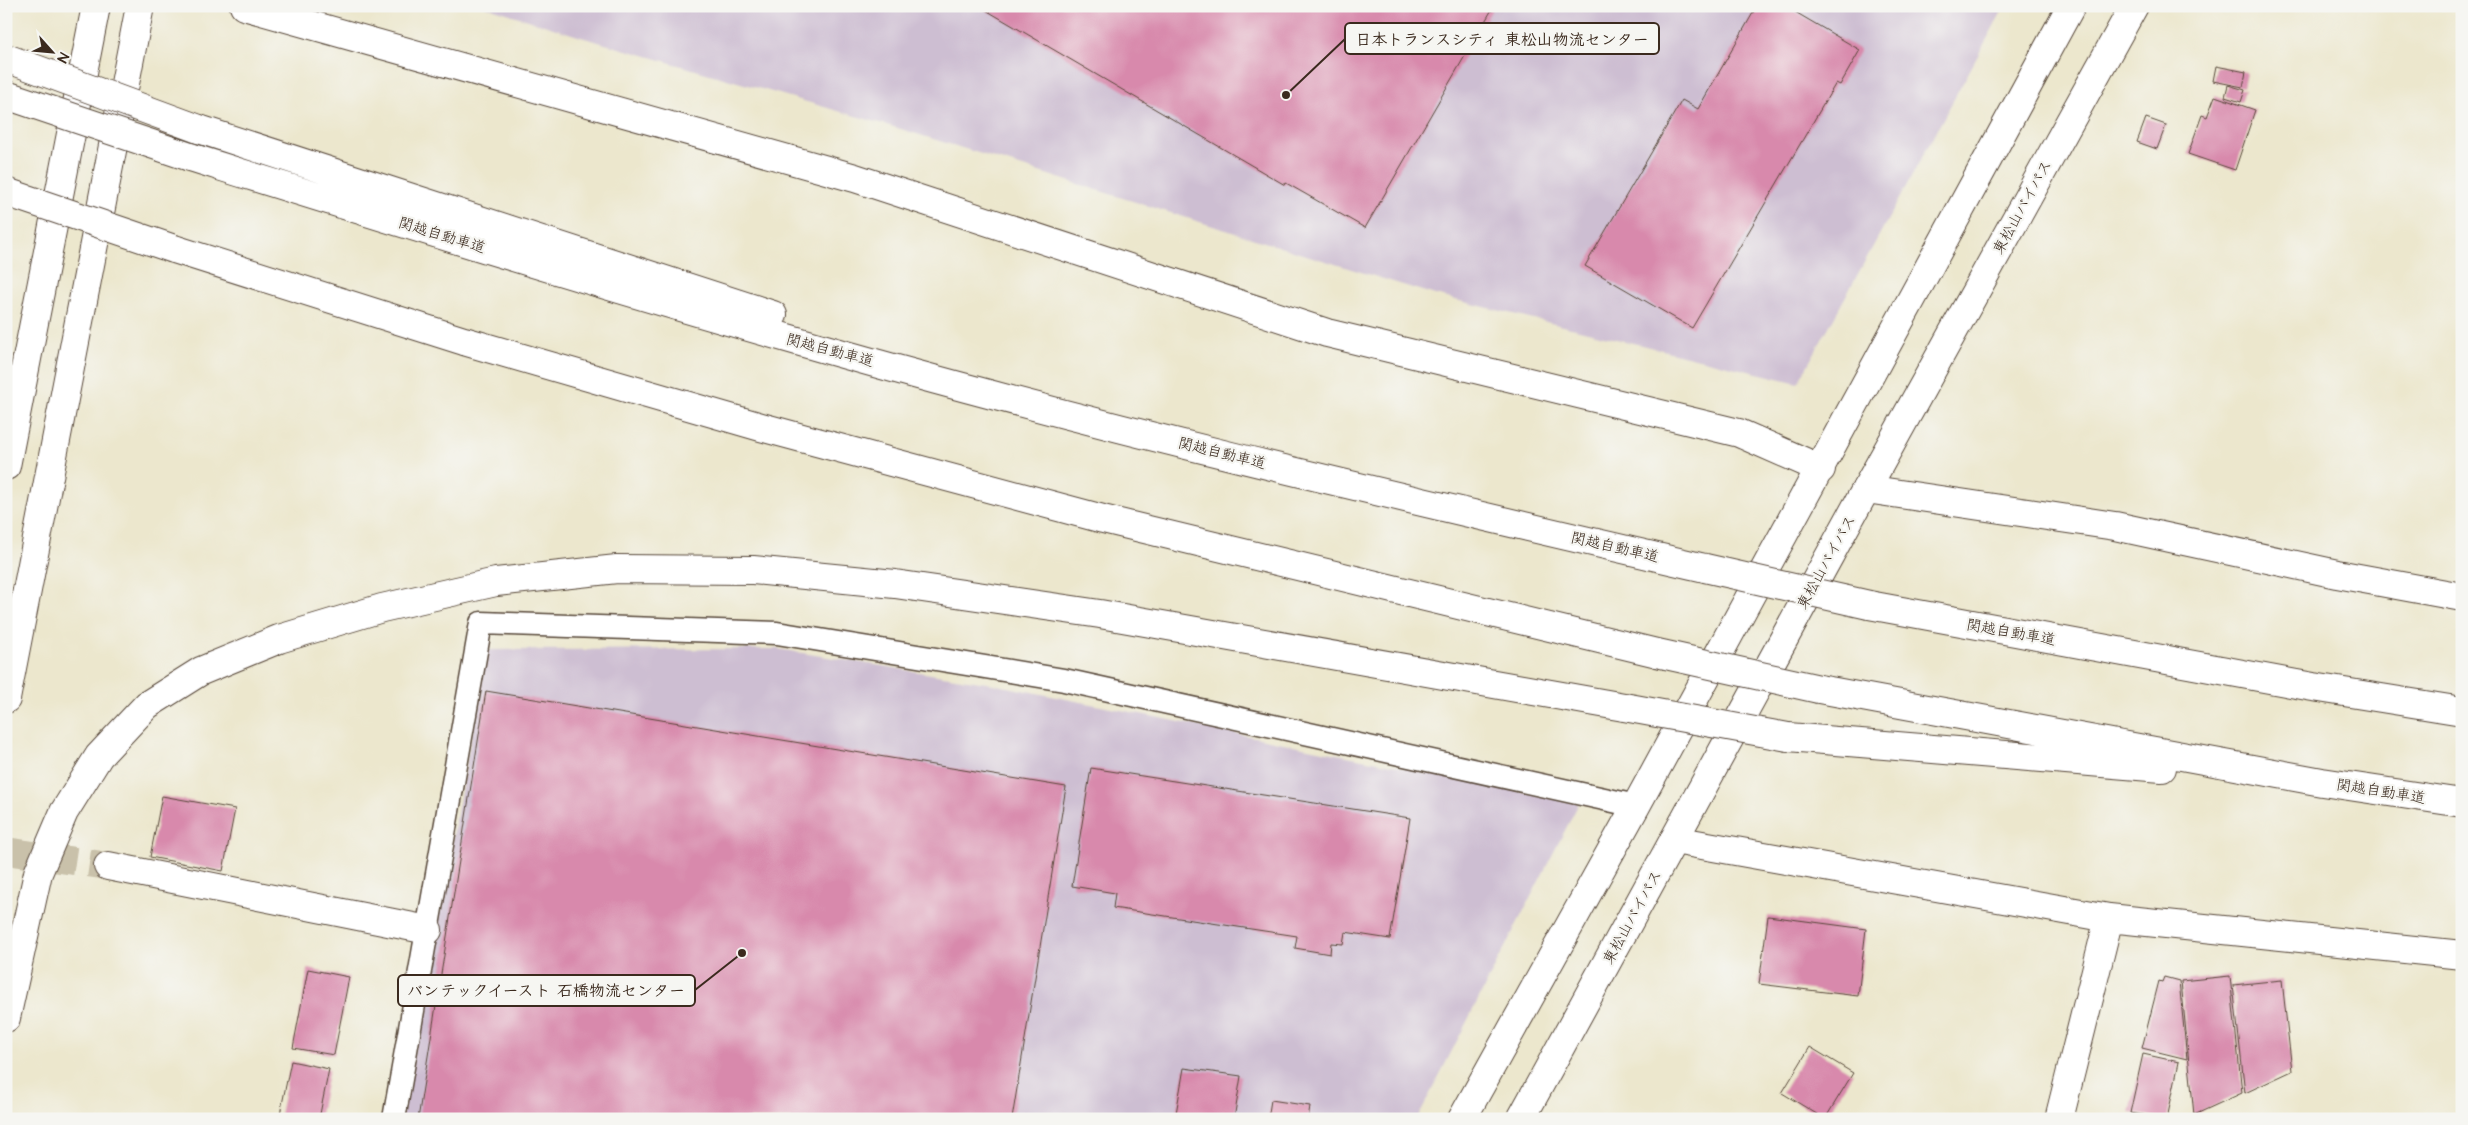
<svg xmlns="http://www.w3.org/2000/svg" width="2468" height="1125" font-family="'Architects Daughter','Klee One',sans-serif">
<rect width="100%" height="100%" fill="#f6f6f2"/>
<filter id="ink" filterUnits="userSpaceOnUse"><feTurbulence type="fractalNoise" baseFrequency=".02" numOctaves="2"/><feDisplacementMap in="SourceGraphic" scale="10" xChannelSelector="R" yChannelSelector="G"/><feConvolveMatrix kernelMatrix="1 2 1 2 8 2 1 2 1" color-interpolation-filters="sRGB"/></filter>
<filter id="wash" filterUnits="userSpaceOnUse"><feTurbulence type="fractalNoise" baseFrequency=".0096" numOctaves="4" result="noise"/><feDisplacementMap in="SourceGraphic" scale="20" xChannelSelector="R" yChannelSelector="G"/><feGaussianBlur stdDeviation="1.12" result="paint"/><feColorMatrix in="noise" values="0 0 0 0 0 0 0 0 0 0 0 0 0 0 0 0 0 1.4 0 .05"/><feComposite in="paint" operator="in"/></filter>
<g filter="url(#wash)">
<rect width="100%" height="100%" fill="#ece7cd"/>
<path fill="#cdbed2" d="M485,6h1520l-207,377 -363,-88 -531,-165 -323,-93z
M778,649l214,35 587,119 -162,316h-1016l86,-469z"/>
<g id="blocks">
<path fill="#d889ac" d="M979,6h515l-129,222 -79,-45 -1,2z
M1757,6h28l75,44 -20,35 -4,-2 -144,245 -107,-62 97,-166 16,9z
M2216,66l30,6 -3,15 -30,-6z
M2228,85l17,5 -4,12 -16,-5z
M2215,96l40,14 -20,60 -47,-16 14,-39 5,2z
M2146,118l20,7 -9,24 -20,-7z
M486,691l580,96 -54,332h-594z
M1091,768l319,50 -20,121 -45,-7 -2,12 -12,-1 -1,11 -35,-6 2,-12 -184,-28 2,-15 -43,-7z
M162,796l73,13 -12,62 -73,-14z
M1768,916l98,13 -8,67 -99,-12z
M308,969l41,8 -15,78 -41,-7z
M2230,976l12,117 -48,22 -13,-134z
M2164,977l15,4 8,78 -45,-11 17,-67 3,1z
M2282,980l10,91 -47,22 -12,-108z
M1810,1047l43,26 -28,46 -43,-26z
M2143,1054l36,8 -12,57 -37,-6z
M291,1061l38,8 -10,50h-40z
M1184,1068l57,8 -7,43h-59z
M1271,1100l39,6 -2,13h-40z"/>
</g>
</g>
<g filter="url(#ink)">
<use href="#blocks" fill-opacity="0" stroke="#564638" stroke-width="1"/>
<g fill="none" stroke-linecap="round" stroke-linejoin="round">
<path stroke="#c9c1aa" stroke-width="28" stroke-dasharray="28 14" stroke-linecap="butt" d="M6,851l102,15"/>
<defs>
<path id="service" d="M394,1119l87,-496 296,10 287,47 572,126"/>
<path id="minor" d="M244,6l611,172 472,155 412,100 82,36
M1866,489l249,37 222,48 125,23
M1674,840l435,78 353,37
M108,866l320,64
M2059,1119l50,-201"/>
<path id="trunk" d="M1462,1119l174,-313 435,-800
M1521,1119l345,-630 268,-483"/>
<path id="motorway" d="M199,129l574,186
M190,157c199,62 397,124 597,181 303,88 611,159 918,230
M174,249l290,92 297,86 342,92 554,134
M6,466l90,-460
M1869,605l444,82 149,24
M1819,689l503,93 140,21
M6,699l134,-693
M1788,737l374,31
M6,1018l32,-145 26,-61 35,-56 48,-51 54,-34 78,-32 103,-31 114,-26 121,-13 136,1 142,14 205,30 524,93"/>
</defs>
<use href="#service" stroke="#564638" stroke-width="25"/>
<use href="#minor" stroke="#564638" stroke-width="30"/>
<use href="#trunk" stroke="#564638" stroke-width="30"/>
<use href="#motorway" stroke="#564638" stroke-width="30"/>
<use href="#service" stroke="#fff" stroke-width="22"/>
<use href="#minor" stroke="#fff" stroke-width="28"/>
<use href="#trunk" stroke="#fff" stroke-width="28"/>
<use href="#motorway" stroke="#fff" stroke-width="28"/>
<defs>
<path id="motorway-bridge" d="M6,58l193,71
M6,95l184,62
M6,192l168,57
M1705,568l164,37
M1657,653l162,36
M1624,707l164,30"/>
</defs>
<use href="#motorway-bridge" stroke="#564638" stroke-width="30" stroke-linecap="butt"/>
<use href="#motorway-bridge" stroke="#fff" stroke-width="28"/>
</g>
</g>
<g text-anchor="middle" stroke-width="4.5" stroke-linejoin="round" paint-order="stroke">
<g font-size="15" fill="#3b2a1e" stroke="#f6f6f2">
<text transform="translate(2022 207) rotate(-61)" y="5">東松山バイパス</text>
<text transform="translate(442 235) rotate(17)" y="5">関越自動車道</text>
<text transform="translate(830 350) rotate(15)" y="5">関越自動車道</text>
<text transform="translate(1222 453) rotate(14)" y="5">関越自動車道</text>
<text transform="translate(1615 547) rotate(13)" y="5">関越自動車道</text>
<text transform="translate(1826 562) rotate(-61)" y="5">東松山バイパス</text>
<text transform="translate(2011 632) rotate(10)" y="5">関越自動車道</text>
<text transform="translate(2381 791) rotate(9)" y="5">関越自動車道</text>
<text transform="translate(1632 917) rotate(-61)" y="5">東松山バイパス</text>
</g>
</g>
<path fill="none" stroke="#3b2a1e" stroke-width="2" d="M1286 95L1345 39M742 953L695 990"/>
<g fill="#3b2a1e" stroke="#f6f6f2" stroke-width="2">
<circle cx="1286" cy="95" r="5"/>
<circle cx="742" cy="953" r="5"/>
</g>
<g fill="#f6f6f2" stroke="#3b2a1e" stroke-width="2">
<rect x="1345" y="23" width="314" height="31" rx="5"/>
<rect x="398" y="975" width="297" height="31" rx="5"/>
</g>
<g font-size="16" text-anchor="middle" font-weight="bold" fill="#3b2a1e">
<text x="1502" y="45">日本トランスシティ 東松山物流センター</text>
<text x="546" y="996">バンテックイースト 石橋物流センター</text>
</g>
<rect width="2468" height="1125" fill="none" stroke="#f6f6f2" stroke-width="25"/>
<g transform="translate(52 52) rotate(117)" stroke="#f6f6f2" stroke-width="4" paint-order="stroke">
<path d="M0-4L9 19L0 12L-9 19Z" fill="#3b2a1e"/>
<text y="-8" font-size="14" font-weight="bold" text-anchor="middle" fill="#3b2a1e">N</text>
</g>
</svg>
